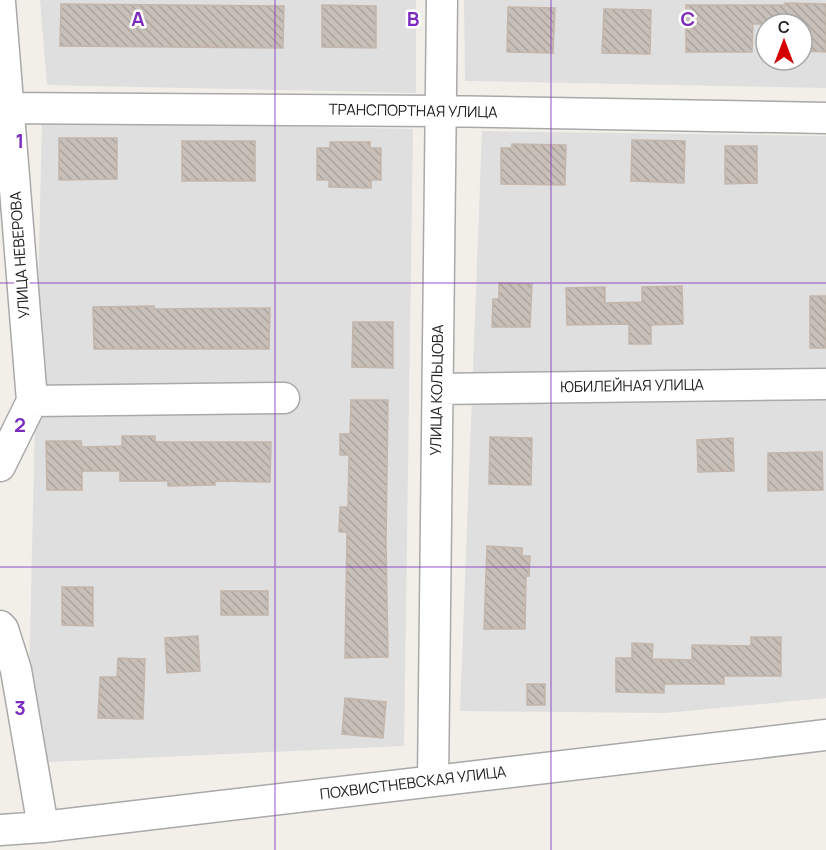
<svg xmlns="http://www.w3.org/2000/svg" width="826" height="850" font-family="Manrope,sans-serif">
<defs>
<pattern id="building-back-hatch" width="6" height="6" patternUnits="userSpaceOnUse" patternTransform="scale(1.5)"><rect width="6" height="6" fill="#c7bfb8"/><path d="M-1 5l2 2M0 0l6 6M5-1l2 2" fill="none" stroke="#aba49e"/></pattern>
</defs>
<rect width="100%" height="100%" fill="#f2efe9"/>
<path fill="#e0dfdf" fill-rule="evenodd" d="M40,0h376v93l-369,-8z
M464,0h362v88l-361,-7zM766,24h36v36h-36z
M42,121l371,8 -9,617 -377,17z
M482,131l344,5v562l-161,15 -205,-2z"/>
<path fill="url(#building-back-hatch)" stroke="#c4b6ab" stroke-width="1.5" d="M785,3l41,1v48l-24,-1v-27h-49l-1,28h-66v-47h99z
M61,4l223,2 -1,42 -223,-2z
M322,5l54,1v42l-54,-1z
M508,7l47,1 -2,45 -46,-1z
M604,9l47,1 -1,44 -48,-1z
M59,138h58v41l-58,1z
M632,140l53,1 -1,42 -53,-2z
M182,141h73v40h-73z
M330,142h40v6h11v32h-10v8l-42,-1v-7h-12v-32h13z
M512,144l54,1 -1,40 -64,-1v-36h11z
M725,146h32v37l-32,1z
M499,283l33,1 -2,43h-38l1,-28h6z
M682,286l1,38 -32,1v19h-22v-20l-62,1 -1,-37 39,-1v16l37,-1v-15z
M810,296h16v52h-16z
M154,306v3l116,-1 -1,41h-175l-1,-42z
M353,322h40v46l-41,-1z
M351,400h37l-2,145 2,112 -43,1 2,-126h-8l1,-25h8l1,-52h-9v-21h10z
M122,436h33v6h116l-1,40 -55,-1v4l-47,1v-5h-48v-10h-38v19h-35l-1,-49h35l1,6 40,-1z
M490,437l42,1 -1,47 -42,-1z
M733,438l1,33 -36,1 -1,-32z
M822,452l1,38 -55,1v-38z
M487,546l35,2v8h8l-1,20h-3l-1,53h-41z
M62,587h31v39l-31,-1z
M221,591h47v24h-47z
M198,636l2,35 -33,2 -2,-35z
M751,637h30v39h-57v8h-60v9l-48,-1v-34h16v-15l21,1 -1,15 40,1v-15l59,1z
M118,658l27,1 -2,60 -45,-1 2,-41h17z
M527,684h18v21h-18z
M345,698l41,4 -3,36 -41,-4z"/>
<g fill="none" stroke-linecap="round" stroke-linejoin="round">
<defs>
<path id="minor" d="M0,2l32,399
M0,108l440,3 386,7
M438,389l388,-5
M32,401l252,-3
M0,466l32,-65
M0,626l3,3 13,41 27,157
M433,781l9,-781
M0,830l43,-3 783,-92"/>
</defs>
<use href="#minor" stroke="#a9a9a9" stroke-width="33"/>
<use href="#minor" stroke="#fff" stroke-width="30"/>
</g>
<path fill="none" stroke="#7b2cbf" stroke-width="1.5" stroke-opacity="0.55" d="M275,0v850M551,0v850M0,283h826M0,567h826"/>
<g text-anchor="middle" stroke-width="5" stroke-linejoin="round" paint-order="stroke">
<g font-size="15" fill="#222" stroke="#fff">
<text transform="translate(413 111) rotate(1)" y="5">ТРАНСПОРТНАЯ УЛИЦА</text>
<text transform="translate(20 255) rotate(-94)" y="5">УЛИЦА НЕВЕРОВА</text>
<text transform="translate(632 386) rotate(-1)" y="5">ЮБИЛЕЙНАЯ УЛИЦА</text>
<text transform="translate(437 390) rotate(-89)" y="5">УЛИЦА КОЛЬЦОВА</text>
<text transform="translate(413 783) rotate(-7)" y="5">ПОХВИСТНЕВСКАЯ УЛИЦА</text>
</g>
</g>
<g font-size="20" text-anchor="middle" font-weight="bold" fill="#7b2cbf" stroke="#fff" stroke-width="5" stroke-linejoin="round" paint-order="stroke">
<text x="138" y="26">A</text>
<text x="413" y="26">B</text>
<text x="688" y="26">C</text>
<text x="20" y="148">1</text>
<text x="20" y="432">2</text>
<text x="20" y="715">3</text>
</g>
<g transform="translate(784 42)"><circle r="28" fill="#ffffff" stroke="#a7a7a7" stroke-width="1.5"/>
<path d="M0-4.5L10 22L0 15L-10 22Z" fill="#d40000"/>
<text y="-9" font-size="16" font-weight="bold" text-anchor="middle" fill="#222222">С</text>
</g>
</svg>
